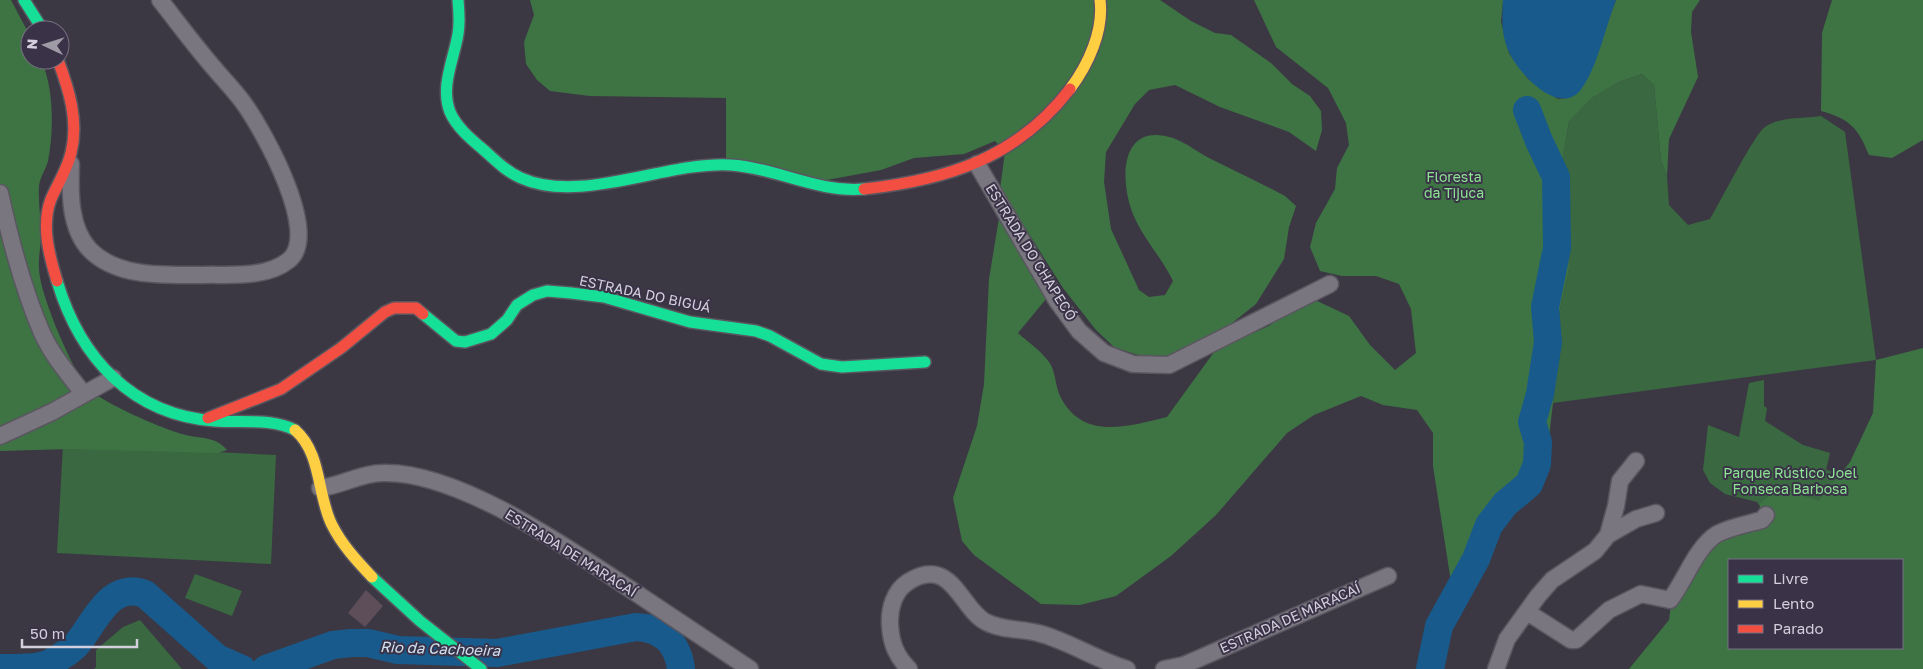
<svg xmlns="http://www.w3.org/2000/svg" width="1923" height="669" font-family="'Golos Text',sans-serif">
<rect width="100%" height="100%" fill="#3b3843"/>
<path fill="#3a6840" d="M1642,74l12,11 7,76 6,15 2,29 19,20 22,-6c10,-16 45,-86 55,-92 17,-11 37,-8 56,-11l24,16 31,228 -323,43 4,-80 12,-54 -1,-76 -5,-37 6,-34 23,-24 27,-16z
M1764,380v26l3,2 -2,13 38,24 27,8 -4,17 27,6 -19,28 -68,11 -9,-13 -32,-8 -15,-11 -7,-13 5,-45 31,12 10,-54z
M63,445l213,10 -5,109 -214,-11z
M195,574l47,17 -10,25 -47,-18z
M140,620l42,49h-88l2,-2v-17l27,-23z"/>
<path fill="#3e7444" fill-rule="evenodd" d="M0,0h11l19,36v24h11c13,28 13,70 7,101 -2,8 -8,16 -9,25 -1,16 2,33 2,49 0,11 -3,23 -2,34 1,26 31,94 46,116 10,15 82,46 101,50 16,4 29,1 41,15l-9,3 -149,-4 -69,2z
M530,0h630l31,21 24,12 16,2 40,28 21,21 18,12 11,15 1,19 -6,21 -27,-19 -69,-25 -45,-22 -26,5 -14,14 -29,48 -2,30 7,47 28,61 10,7 16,-2 8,-14c-13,-27 -37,-50 -44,-79 -9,-35 -3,-79 44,-64 14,5 27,16 40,22 24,12 48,23 72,36l11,10 -7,21 -5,32 -28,45 -39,31 -49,25 -24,-3 -30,-10 -18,-17 -33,-42 -39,-62 -25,-29 6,-45 -10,-11 -31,13 -50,4 -33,12 -65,12 -90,-22v-62l-136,-2 -40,-5 -13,-11 -11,-16 -2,-22 10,-27z
M1254,0h249l-2,22 8,31 19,26 30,20 10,-1 16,-14 32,-84h84l-8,12 -1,20 7,45 -29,62 -2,37 -6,-15 -7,-76 -12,-11 -23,8 -27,16 -23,24 -6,34 5,37 1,76 -12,54 -4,80 -8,68 -101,131 7,-20 -18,-116v-33l-16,-23 -34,-5 -22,-9 -47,19 -27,18 -71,82 -45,41 -55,40 -36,9 -39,-1 -67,-49 -12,-14 -9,-43 24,-72 7,-42 5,-105 10,-61c23,22 38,51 47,81l-28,34c10,9 23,18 31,29 7,9 6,25 12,36 23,43 68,28 106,19l50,-69 52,-22 17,-14 29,-12 34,16 21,29 25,25 21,-17 -5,-44 -12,-25 -23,-8h-34l-22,-5 -10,-24 6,-24 19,-34 2,-21 12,-23 -3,-22 -18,-35 -52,-41z
M1832,0h91v140l-31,18 -23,-3c-11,-27 -19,-36 -48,-44l1,-78z
M1923,348v321h-294l40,-49 5,-40 71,-62 13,6 2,-20 18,-17 41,14 31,-39 23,-49 3,-53zM1729,560h173v88h-173z"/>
<path fill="#185a8c" d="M1503,0h113c-10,25 -20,73 -37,92 -23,23 -61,-20 -70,-40 -8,-17 -7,-34 -6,-52z"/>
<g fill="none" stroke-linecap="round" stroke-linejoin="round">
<path stroke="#185a8c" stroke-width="28" d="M0,668c14,0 38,1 50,-5 9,-5 19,-11 26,-18 18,-20 33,-65 69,-51l72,64 25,11
M266,669l67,-24 18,-2h17l30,7 99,3 139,-26c26,1 42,16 45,42
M1430,669l9,-43 37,-67 13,-34 16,-21 24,-20 8,-20 1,-22 -6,-20 8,-28 8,-52 -3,-35 12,-59 -1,-71 -17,-36 -12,-31"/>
</g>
<path fill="#5e4e5a" d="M366,590l17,16 -18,21 -17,-14z"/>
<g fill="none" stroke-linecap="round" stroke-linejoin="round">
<defs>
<path id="street" d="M71,164c-1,28 -2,64 19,86 28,28 75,25 111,25 28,-1 65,4 88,-15 32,-26 -25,-128 -44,-155 -9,-13 -21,-25 -31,-37 -19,-22 -36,-45 -54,-68
M977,164l80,137 22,30 25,22 29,11 36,1 161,-81
M0,193c10,46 23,96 42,140 10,22 26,41 41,60
M0,436l52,-24 61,-34
M320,488c21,-2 41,-15 62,-15 75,-3 186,75 248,116 40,27 80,53 120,80
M1608,535l28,-16 20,-6
M1527,612l44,28h5l33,-30 32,-16 29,6c15,-19 26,-53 47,-66 13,-7 30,-10 45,-14l4,-5
M909,669c-13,-13 -18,-26 -19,-44 -1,-16 4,-34 18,-43 44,-28 53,28 78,40 15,8 36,7 52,11 31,8 58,27 89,36
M1164,669l20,-4 204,-89
M1496,669l11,-30 31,-43 14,-16 43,-29 13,-16 8,-29 4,-25 16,-20"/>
<path id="fast" d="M24,0l19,30
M458,0c1,11 2,23 0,34 -4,25 -18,52 -8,78 7,16 22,28 35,39 11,10 22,21 36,27 60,27 145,-17 210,-13 45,3 87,28 133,24
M57,281c23,77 75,134 158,140 26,2 56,-3 80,9
M423,314l33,27 9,1 26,-8 16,-14 10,-15 16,-10 14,-4 24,2 33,4 86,25 66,9 14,5 51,28 21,3 83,-5
M372,577l48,44 61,48"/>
<path id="slow" d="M1070,89c18,-24 34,-58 30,-89
M295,430c27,23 22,66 37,95 10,20 25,36 40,52"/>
<path id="jam" d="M864,189c83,-9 153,-31 206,-100
M57,281c-8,-26 -16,-56 -6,-82 7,-16 16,-29 20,-46 8,-32 -2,-63 -13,-93
M208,418l73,-29 60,-41 44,-36 9,-4h22l7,6"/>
</defs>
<use href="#street" stroke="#595660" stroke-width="19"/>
<use href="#fast" stroke="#595660" stroke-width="14"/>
<use href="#slow" stroke="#595660" stroke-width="14"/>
<use href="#jam" stroke="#595660" stroke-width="14"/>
<use href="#street" stroke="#79767f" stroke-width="16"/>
<use href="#fast" stroke="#16e098" stroke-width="11"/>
<use href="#slow" stroke="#ffcf43" stroke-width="11"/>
<use href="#jam" stroke="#f24e42" stroke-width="11"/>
</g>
<g text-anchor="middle" stroke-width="4" stroke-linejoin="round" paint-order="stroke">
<g font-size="14" fill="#8de493" stroke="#3a3348">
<text x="1454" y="182">Floresta<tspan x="1454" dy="16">da Tijuca</tspan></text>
<text x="1790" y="478">Parque Rústico Joel<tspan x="1790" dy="16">Fonseca Barbosa</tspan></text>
</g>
<g font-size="14" fill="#d3cfdc" stroke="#3a3348">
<text transform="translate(1031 252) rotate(58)" y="5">ESTRADA DO CHAPECÓ</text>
<text transform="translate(645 294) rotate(12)" y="5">ESTRADA DO BIGUÁ</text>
<text transform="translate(571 553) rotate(32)" y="5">ESTRADA DE MARACAÍ</text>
<text transform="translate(1290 618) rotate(-24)" y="5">ESTRADA DE MARACAÍ</text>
</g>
<g font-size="15" font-style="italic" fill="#cfe0ef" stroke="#3a3348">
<text transform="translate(440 649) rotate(2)" y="5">Rio da Cachoeira</text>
</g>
</g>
<rect x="1728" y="559" width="175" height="90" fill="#3a3348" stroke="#777183"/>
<rect x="1738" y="575" width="25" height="8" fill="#16e098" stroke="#777183"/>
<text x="1773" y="584" font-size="15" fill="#d3cfdc">Livre</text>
<rect x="1738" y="600" width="25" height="8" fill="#ffcf43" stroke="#777183"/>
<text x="1773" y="609" font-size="15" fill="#d3cfdc">Lento</text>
<rect x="1738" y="625" width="25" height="8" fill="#f24e42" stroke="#777183"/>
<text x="1773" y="634" font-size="15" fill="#d3cfdc">Parado</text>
<g transform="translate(45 45) rotate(274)"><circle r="24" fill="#3a3348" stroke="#777183"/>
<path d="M0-4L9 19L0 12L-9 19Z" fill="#9e9aa6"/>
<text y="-8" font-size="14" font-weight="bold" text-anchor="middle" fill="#d3cfdc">N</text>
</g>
<path d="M22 639v8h115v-8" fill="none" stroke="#d3cfdc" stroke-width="2.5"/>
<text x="30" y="639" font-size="15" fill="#d3cfdc" stroke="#3a3348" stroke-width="4" paint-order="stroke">50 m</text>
</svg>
